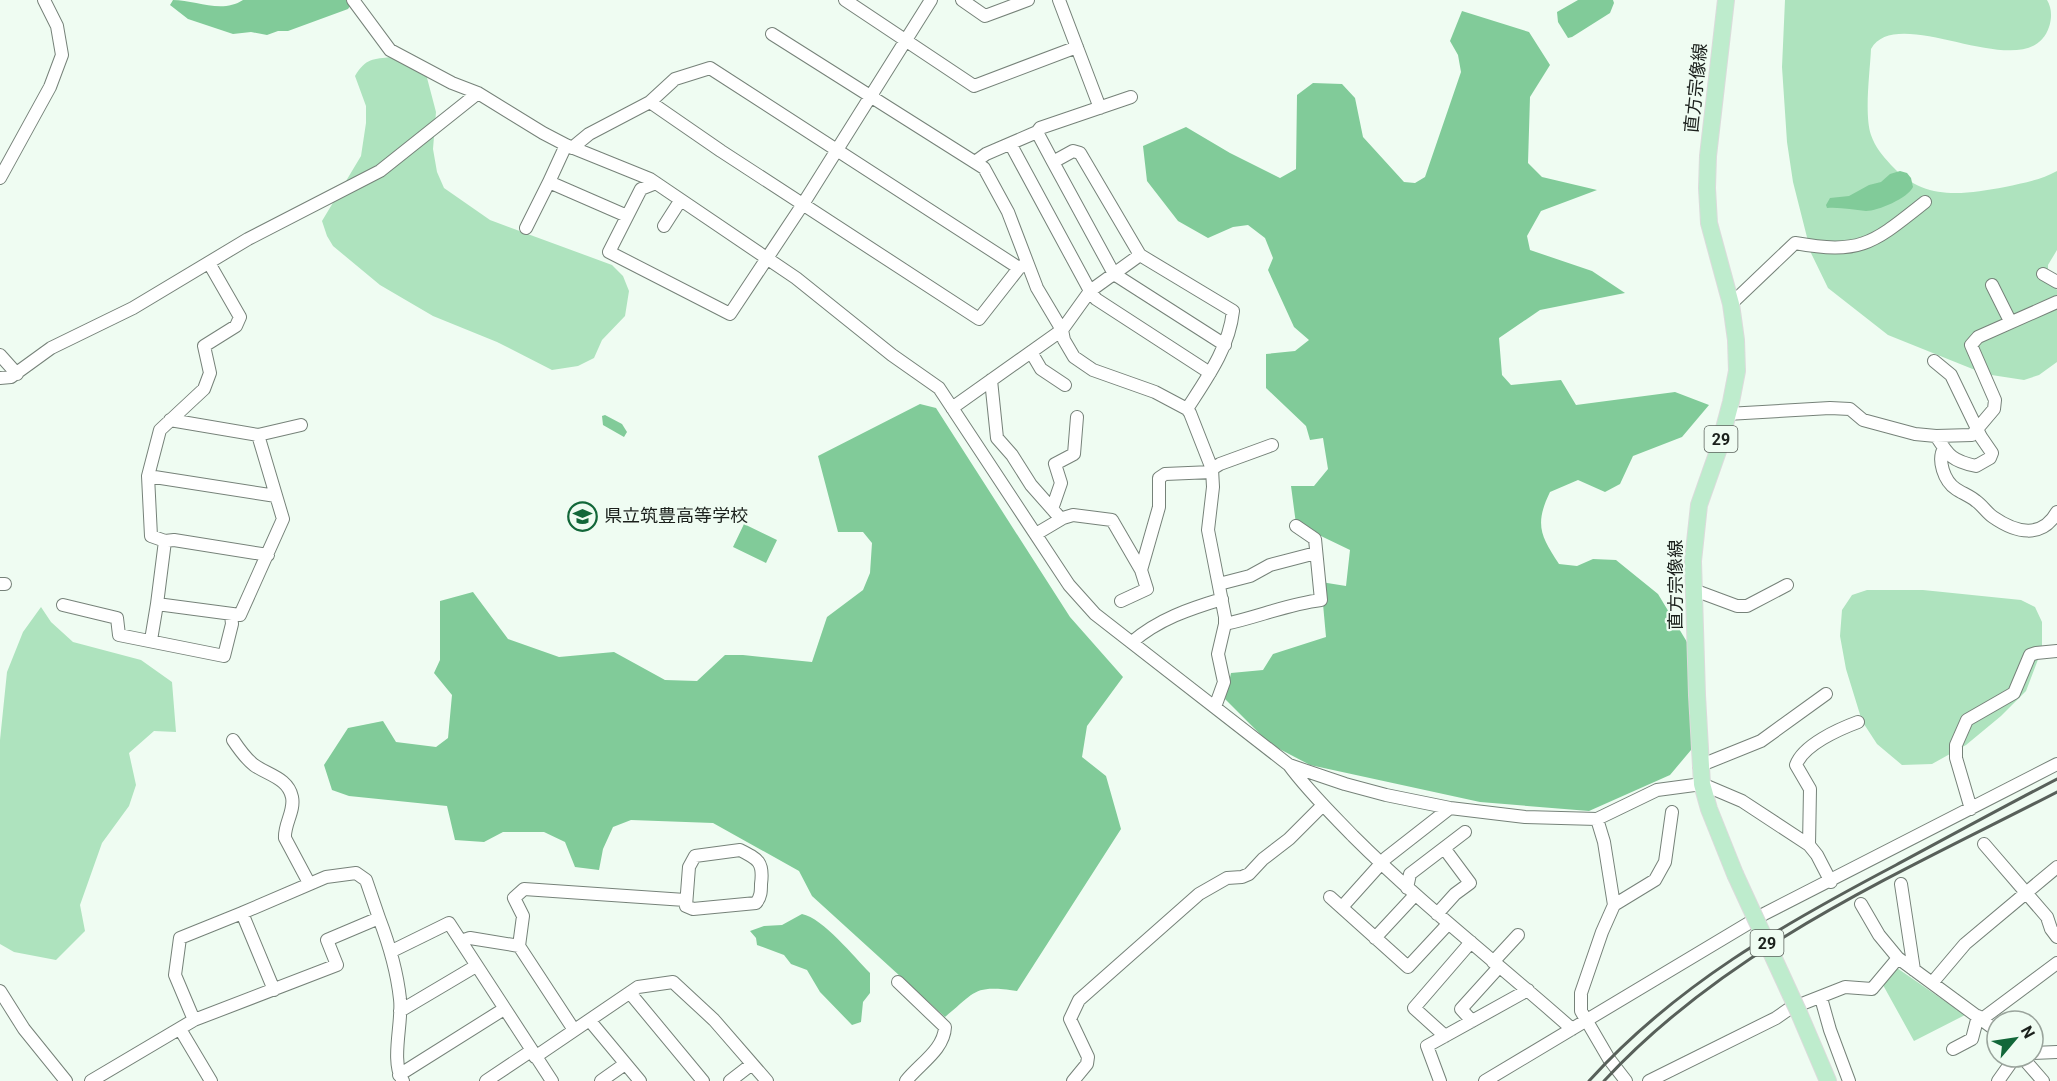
<svg xmlns="http://www.w3.org/2000/svg" width="2057" height="1081" font-family="Roboto,'Noto Sans JP',sans-serif">
<rect width="100%" height="100%" fill="#effcf2"/>
<path fill="#aee3be" d="M1785,0h262c5,8 5,18 2,27 -21,63 -151,-27 -178,22 -1,23 -7,65 0,86 4,12 12,21 20,30 33,36 70,30 114,22 18,-4 36,-7 52,-16v79l-9,15v9l9,16v72l-18,13 -15,5 -39,-6 -97,-39 -60,-47 -17,-35 -18,-71 -6,-40 -5,-75z
M392,57l34,17 10,38 -3,37 4,23 7,16 46,32 122,45 11,11 6,15 -4,25 -23,24 -8,18 -16,8 -26,4 -55,-28 -64,-26 -53,-31 -47,-39 -6,-10 -5,-15 39,-65 5,-33v-17l-11,-30c11,-18 18,-17 37,-19z
M1867,590h56l98,10 14,7 7,15v27l-16,42 -25,25 -35,29 -34,19 -30,1 -25,-21 -15,-23 -16,-52 -6,-33 2,-26 10,-15z
M41,607l10,15 22,20 68,18 31,22 4,50 -22,-1 -25,22 7,32 -7,21 -27,37 -22,62 5,26 -29,29 -42,-8 -14,-8v-204l7,-68 16,-40z
M1897,968l68,47 -51,26 -31,-56z"/>
<path fill="#81cb99" d="M173,0c22,0 49,14 70,0h103l4,6 -2,3 -60,22h-10l-11,4 -16,-3 -18,2 -45,-15 -18,-14z
M1578,0h35l1,3 -4,10 -38,24 -4,1 -10,-16 -1,-10z
M1462,11l67,21 21,33 -20,32 -2,66 14,14 55,13 -56,21 -14,25 3,14 62,21 33,22 -85,17 -41,28 3,37 9,10 50,-5 15,25 99,-13 34,13 -27,32 -49,19 -13,28 -15,8 -27,-12 -28,12c-16,33 -9,44 9,72l18,2 16,-7 23,1 42,34 35,58 1,40 -3,58 -21,25 -81,36 -109,-9 -170,-37 -40,-21 -45,-45 6,-26 32,-3 10,-16 53,-17 -5,-55 25,4 4,-36 -54,-26 -5,-38h23l14,-17 -5,-31 -13,2 -4,-14 -40,-38v-34l29,-3 14,-11 -15,-13 -26,-57 5,-12 -8,-20 -17,-13 -15,2 -25,11 -30,-17 -31,-40 -4,-35 43,-19 44,26 50,25 16,-9 1,-74 16,-12 29,1 13,14 8,39 41,45 11,1 10,-6 36,-105 -3,-17 -8,-14z
M1900,171l7,2 4,5 2,9c-5,11 -35,24 -47,24 -13,-1 -25,-4 -39,-3l-1,-3 4,-7 19,-2 20,-11 12,-3 9,-8z
M920,404l16,4 134,209 53,60 -36,49 -5,31 24,19 15,53 -104,162c-44,-6 -40,0 -72,26l-133,-121 -13,-25 -86,-48 -82,-3 -18,7 -10,22 -4,21 -24,-3 -10,-25 -21,-10h-41l-19,10 -29,-2 -8,-34 -98,-10 -17,-6 -8,-25 24,-37 35,-7 13,21 40,5 12,-9 4,-43 -18,-22 6,-13v-59l33,-9 35,47 51,18 55,-5 51,28 32,1 28,-26h18l69,7 15,-45 36,-27 7,-17 2,-30 -9,-11h-25l-20,-76z
M605,415l17,9 5,8 -3,5 -21,-12 -1,-9z
M744,524l33,16 -11,23 -33,-16z
M802,914c21,4 52,43 68,59v20l-7,9 -2,20 -9,3 -32,-33 -13,-22 -16,-6 -7,-9 -27,-10 -1,-7 -6,-7 14,-5 18,-1z"/>
<g fill="none" stroke-linecap="round" stroke-linejoin="round">
<defs>
<path id="minor" d="M353,0l37,50 62,33 26,10 65,40 23,12 84,34 146,99 96,77 47,33 130,197 26,29 194,151 56,19 41,11 64,13 75,9 72,2 60,-29 45,-6 40,17 67,44 8,10 14,27
M845,0l129,86 103,-39
M962,0l23,16 43,-16
M1059,0l41,108
M772,34l212,134 24,44 29,76 25,42 2,10 10,17 19,13 62,22 32,17 3,4 22,56 1,18 -5,43 17,87v7l-7,30 6,28 -9,25
M650,102l71,49 258,168 40,-51 5,-3
M1037,132l3,-4 91,-31
M1011,145l79,146 6,8 114,74
M572,148l17,-14 61,-32 25,-23 35,-11 309,200
M975,162l11,-8 51,-22 16,30 20,-11 7,2 60,102 93,56c-4,37 -26,67 -46,98
M1053,162l61,112 111,71
M0,178l50,-91 12,-32 -5,-29 -13,-26
M549,182l17,-37
M656,183l-15,6 -32,63 121,62 73,-110 128,-204
M664,226l16,-25
M526,228l23,-46 78,34
M2043,274l14,8
M1992,285l18,36
M1731,304l64,-61c67,12 78,0 130,-41
M1031,352l10,17 24,16
M0,355l17,19
M1934,361l17,14 30,62 11,16 -2,5 -14,8c-24,-5 -27,-10 -40,-30
M0,378l11,-1 40,-29 82,-40 115,-69 132,-68 98,-78
M991,380l6,58 15,17 19,30 30,34
M952,408l110,-78 28,-39 50,-36
M1727,414l103,-6 20,1 13,11 52,14 21,2 36,-1 22,-26 1,-9 -24,-55 7,-8 79,-35
M170,420l88,15 25,84 -43,96 -83,-11 8,-63 -14,-5 -3,-60 12,-46 44,-41 6,-16 -6,-27 32,-20 4,-9 -31,-54
M258,435l43,-10
M1944,448c-7,12 0,33 12,41 6,4 14,7 20,12 6,4 11,12 17,16 23,16 49,22 64,-5
M1212,469l8,-5 52,-19
M148,476l128,20
M1052,509l9,-26 -6,-19 19,-10 3,-37
M1036,534l27,-16 10,-3 39,5 29,50
M165,541l9,-1 94,15
M0,584h5
M1219,584l31,-8 20,-11 46,-12
M1694,590l43,16h10l40,-21
M1121,601l26,-12 -6,-19 18,-63v-29l6,-4 47,-2
M63,605l54,13 2,17 105,21 8,-32 -1,-9
M1225,624c33,-7 63,-20 96,-24l-6,-61 -19,-13
M151,640l6,-36
M1132,642c27,-23 57,-33 90,-43
M233,740c6,9 12,18 21,25 14,10 34,13 38,32 3,14 -8,27 -7,41l24,45
M1289,765c19,26 42,48 64,71 69,69 146,128 219,193
M1699,766l62,-25 65,-47
M1971,809l-15,-51v-13l11,-25 47,-27 16,-38 6,-2 21,-2
M1597,819l7,23 10,63 -12,27 -21,61v18l28,48 17,22
M1984,844l63,73 4,12 6,8
M1809,845l1,-56 -14,-24c7,-20 43,-36 62,-43
M740,850c18,9 24,12 21,34 0,7 0,13 -5,19l-63,6 -7,-3 3,-39 6,-11z
M1901,884l13,86
M1407,888l3,-14 55,-42
M1330,897l78,70 40,-43
M1861,904l18,31 19,23 99,73
M1614,905l41,-25 10,-18 7,-50
M1342,907l44,-49 64,-50
M1437,914l18,-20 15,-11 -26,-35
M1375,938l40,-43
M461,941l9,-3 49,8 4,-30 -9,-18 10,-9 161,11
M519,946l55,84
M392,951l57,-28 103,158
M1493,962l25,-27
M898,982l47,45c-1,23 -26,37 -39,54
M1932,983l33,-39 92,-77
M274,990l-32,-77 84,-36 30,-4 10,7 13,38
M0,991l24,38 42,52
M630,993l73,88
M1821,998l9,32 19,51
M400,1011l76,-45
M1982,1019l75,-56
M194,1020l-19,-45 5,-37 62,-25
M590,1021l50,60
M1472,1021l-11,-12 38,-42
M180,1029l31,52
M1445,1036l-31,-28 57,-66
M1953,1049l19,-10 6,-23
M2033,1053l24,-1
M535,1057l103,-70 35,-5 41,38 53,61
M2022,1057l21,24
M399,1075l105,-66
M91,1081l103,-61 143,-55 -10,-25 52,-22c10,26 18,53 21,81 3,23 -10,62 3,82
M486,1081l45,-30
M601,1081l24,-17
M730,1081l22,-17
M1073,1081l14,-17 1,-7 -18,-38 9,-19 120,-106 28,-16 15,-1 7,-3 14,-15 26,-20 34,-34
M1440,1081l-13,-35 101,-56
M1485,1081l279,-167 293,-150
M1649,1081l127,-63 13,-9 56,-22 27,2 26,-31
M1998,1081l17,-24"/>
<path id="major" d="M1726,0l-18,156 -1,32 2,35 22,81 5,36 1,31 -6,31 -13,49 -19,54 -6,56 4,134 5,89 7,25 26,65
M1799,1013l29,68"/>
</defs>
<use href="#minor" stroke="#768279" stroke-width="14"/>
<use href="#major" stroke="#dbdbdb" stroke-width="18"/>
<use href="#minor" stroke="#fff" stroke-width="12"/>
<use href="#major" stroke="#beeccd" stroke-width="16"/>
<path stroke="#58605a" stroke-width="3" d="M1589,1081c88,-97 193,-156 307,-216 54,-29 107,-58 161,-86
M1604,1081c124,-134 294,-207 453,-289"/>
<defs>
<path id="major-bridge" d="M1735,874l64,139"/>
</defs>
<use href="#major-bridge" stroke="#dbdbdb" stroke-width="18" stroke-linecap="butt"/>
<use href="#major-bridge" stroke="#beeccd" stroke-width="16"/>
</g>
<defs>
<symbol id="school-ring" viewBox="-11 -11 22 22"><circle r="9.5" fill="#effcf2" stroke="#126739" stroke-width="1.5"/><path d="M0-5L7-2L0 1L-7-2ZM-4 1L0 2.5L4 1V4Q0 6-4 4Z" fill="#126739"/></symbol>
</defs>
<g fill-rule="evenodd">
<use href="#school-ring" x="566" y="500" width="33" height="33"/>
</g>
<g text-anchor="middle" stroke-width="4.5" stroke-linejoin="round" paint-order="stroke">
<g fill="#effcf2" stroke="#5b625c" stroke-width="1.5">
<rect x="1704.5" y="426" width="33" height="26" rx="4.5"/>
<rect x="1750.5" y="930" width="33" height="26" rx="4.5"/>
</g>
<g font-size="16" font-weight="bold" fill="#1b201c">
<text x="1721" y="445">29</text>
<text x="1767" y="949">29</text>
</g>
<g font-size="18" fill="#1b201c" stroke="#effcf2">
<text transform="translate(1696 88) rotate(-84)" y="6">直方宗像線</text>
<text transform="translate(1676 585) rotate(-90)" y="6">直方宗像線</text>
</g>
<g font-size="18" fill="#1b201c" stroke="#effcf2" text-anchor="start">
<text x="604" y="522">県立筑豊高等学校</text>
</g>
</g>
<g transform="translate(2015 1039) rotate(61)"><circle r="28" fill="#effcf2" stroke="#9aa49c" stroke-width="1.5"/>
<path d="M0-4.5L10 22L0 15L-10 22Z" fill="#126739"/>
<text y="-9" font-size="16" font-weight="bold" text-anchor="middle" fill="#1b201c">N</text>
</g>
</svg>
